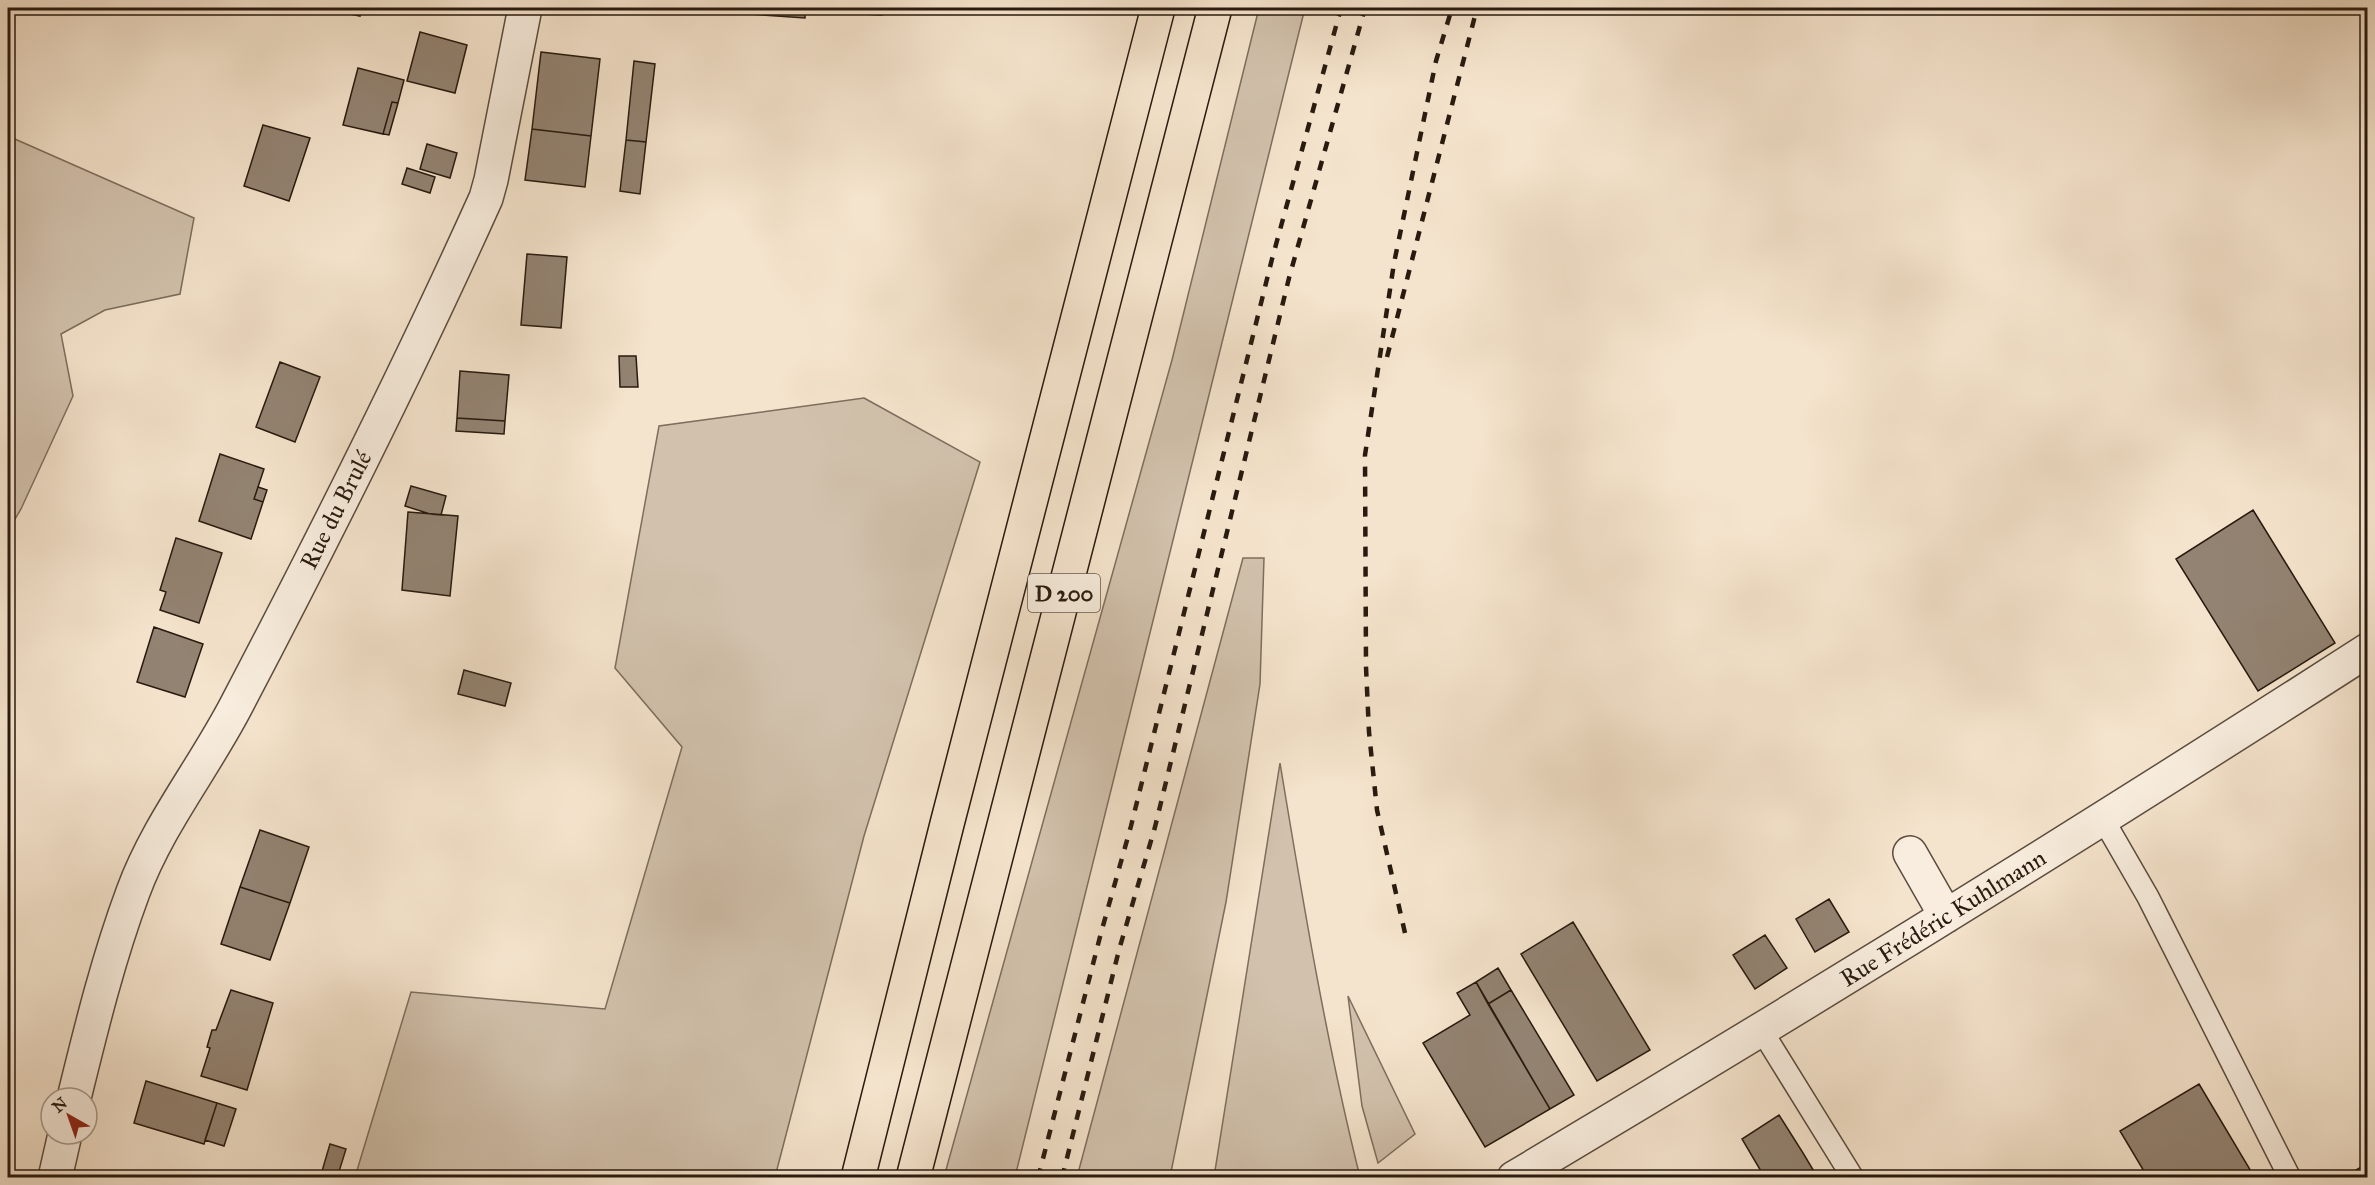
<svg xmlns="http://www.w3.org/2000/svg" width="2375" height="1185" font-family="'IM FELL Great Primer',serif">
<rect width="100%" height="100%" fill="#f5e4cd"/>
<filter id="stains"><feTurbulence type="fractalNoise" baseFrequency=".00333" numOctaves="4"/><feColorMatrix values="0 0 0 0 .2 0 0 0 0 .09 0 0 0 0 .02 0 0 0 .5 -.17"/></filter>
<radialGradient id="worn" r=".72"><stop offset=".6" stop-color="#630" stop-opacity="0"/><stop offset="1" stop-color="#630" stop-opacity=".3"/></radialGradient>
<path fill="#d2c2ad" stroke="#7d6e5e" stroke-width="1.5" d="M1259,8h46l-290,1169h-71l228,-817z
M8,136l186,82 -14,76 -75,16 -44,24 12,62 -52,113 -13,22z
M864,398l116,64 -116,374 -89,341h-420l56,-185 194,17 77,-262 -67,-79 44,-242z
M1243,558h21l-4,126 -34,218 -56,275h-93z
M1280,763c23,139 46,278 80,414h-146z
M1348,996l67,138 -37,29 -16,-57z"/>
<path fill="#938372" stroke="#281a0f" stroke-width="1.5" d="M322,8h22l17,3 -1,5z
M664,8h141v10z
M820,8h64l-2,7 -62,-3z
M420,32l47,13 -12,48 -48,-12z
M541,52l59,7 -9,77 -59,-7z
M634,61l21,3 -9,78 -20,-2z
M358,68l46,12 -6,23 -6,-1 -9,32 -40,-9z
M392,102l6,1 -9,32 -6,-1z
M263,125l47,13 -21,63 -45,-15z
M532,129l59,7 -6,51 -60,-7z
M626,140l20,2 -6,52 -20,-3z
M427,144l30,9 -7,25 -30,-9z
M407,168l28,9 -5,16 -28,-9z
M527,254l40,3 -6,71 -40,-3z
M619,356h17l2,31h-18z
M280,362l40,15 -25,65 -39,-15z
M460,371l49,4 -4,46 -48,-3z
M457,418l48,3 -1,13 -48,-3z
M220,454l44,15 -10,30 9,3 -12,37 -52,-18z
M411,486l35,10 -5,19 -11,-1 -25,-8z
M258,487l9,3 -4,12 -9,-3z
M2253,510l82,133 -77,48 -82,-132z
M408,512l50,4 -8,80 -48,-6z
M176,538l46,15 -23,70 -39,-13 6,-18 -6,-2z
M154,627l49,17 -18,53 -48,-15z
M464,670l47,13 -6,23 -47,-12z
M260,830l49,17 -19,56 -50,-16z
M240,887l50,16 -20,57 -49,-16z
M1829,899l20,33 -34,20 -19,-33z
M1573,922l77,128 -53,31 -76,-127z
M1765,935l22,33 -32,21 -22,-34z
M1498,968l13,22 -23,14 -12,-22z
M1476,982l74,127 -65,38 -62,-104 47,-28 -13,-22z
M231,990l42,13 -26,87 -46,-14 9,-28 -3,-1 5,-17h4z
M1511,990l63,105 -24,14 -62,-105z
M146,1081l71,22 -13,41 -70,-21z
M2199,1084l56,94h-107l-28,-47z
M217,1103l19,6 -12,37 -19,-6z
M1779,1115l24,38 15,25h-53l-23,-39z
M330,1144l16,5 -9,29h-17z
M2368,1163v15h-17l-2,-4z"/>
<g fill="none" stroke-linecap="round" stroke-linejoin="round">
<defs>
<path id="service" d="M2103,819l45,78 142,281
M1762,1031l91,147"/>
<path id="minor" d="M1910,853l36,63
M74,1098c17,-69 34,-139 59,-206 25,-68 71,-124 104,-188 87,-166 172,-335 249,-506l5,-18 34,-172
M55,1178l10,-44
M1514,1178c288,-171 572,-347 854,-528"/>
<path id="trunk" d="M858,1178l89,-354 211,-816
M913,1178l302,-1170"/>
</defs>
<use href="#service" stroke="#5b4c3e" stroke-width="24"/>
<use href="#minor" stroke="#5b4c3e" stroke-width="36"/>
<use href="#trunk" stroke="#281a0f" stroke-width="36"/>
<use href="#service" stroke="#f8edde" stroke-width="21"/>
<use href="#minor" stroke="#f8edde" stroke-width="33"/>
<use href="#trunk" stroke="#f5e4cd" stroke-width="33"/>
<path stroke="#281a0f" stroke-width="4.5" stroke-dasharray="10 10" stroke-linecap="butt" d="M1387,357l90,-349
M1405,933l-28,-123 -8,-78 -3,-65 -1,-212 29,-192 42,-202 16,-53
M1038,1178l63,-245 30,-107 141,-567 69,-251
M1062,1178l57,-228 36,-123 134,-549 76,-270"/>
</g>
<g text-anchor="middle" stroke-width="4.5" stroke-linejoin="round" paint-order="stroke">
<rect fill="#f8edde" stroke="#66594d" stroke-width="1.5" x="1028" y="574" width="72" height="38" rx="4.5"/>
<g font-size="22" font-weight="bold" fill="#281a0f">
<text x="1064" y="601">D 200</text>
</g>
<g font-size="24" fill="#281a0f" stroke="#f8edde">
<text transform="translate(336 510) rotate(-63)" y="8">Rue du Brulé</text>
<text transform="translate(1943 918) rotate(-32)" y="8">Rue Frédéric Kuhlmann</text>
</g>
</g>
<rect width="2375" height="1185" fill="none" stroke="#f5e4cd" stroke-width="30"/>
<rect x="9" y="9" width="2357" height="1167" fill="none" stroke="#281a0f" stroke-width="3"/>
<rect x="15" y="15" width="2345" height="1155" fill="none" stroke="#281a0f" stroke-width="1.5"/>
<g transform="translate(69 1116) rotate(320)"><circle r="28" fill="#f8edde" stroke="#a5998b" stroke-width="1.5"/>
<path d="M0-4.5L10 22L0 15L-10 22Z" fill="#8f2418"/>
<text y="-9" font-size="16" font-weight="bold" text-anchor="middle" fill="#281a0f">N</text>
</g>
<rect width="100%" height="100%" filter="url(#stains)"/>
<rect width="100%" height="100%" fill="url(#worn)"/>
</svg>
